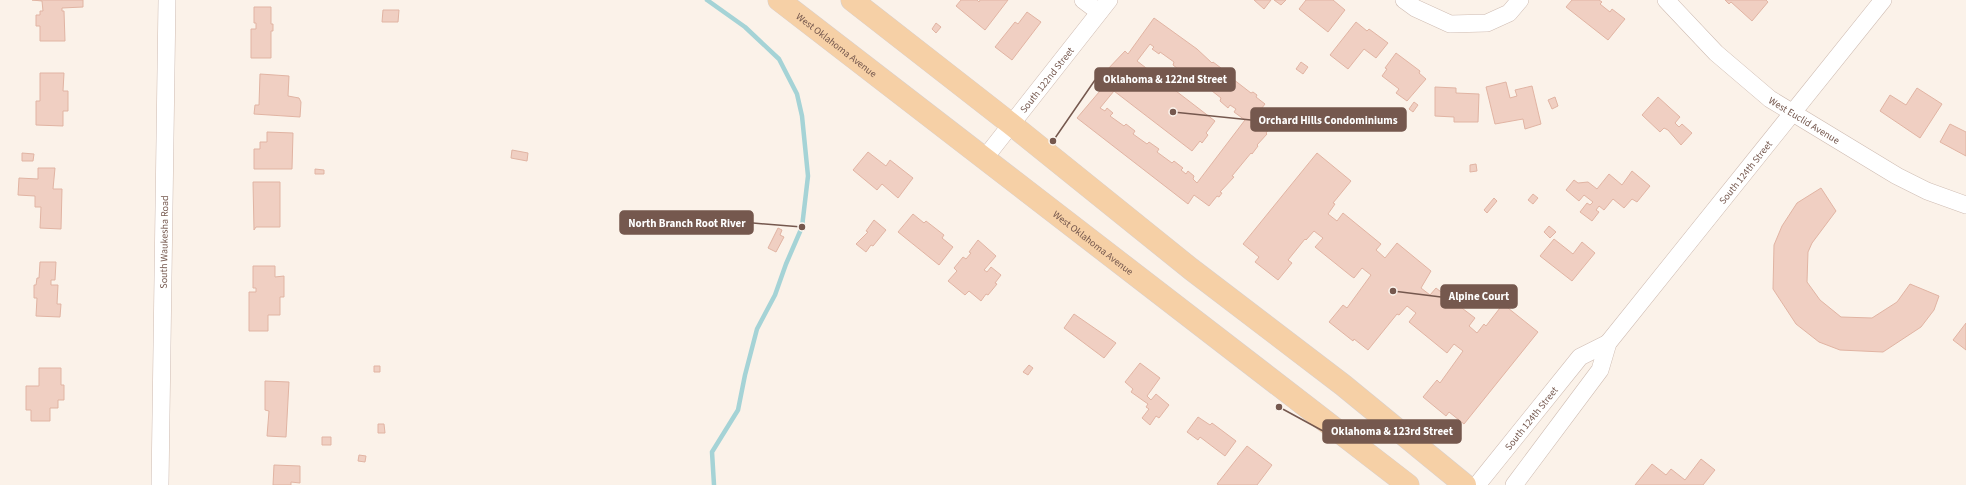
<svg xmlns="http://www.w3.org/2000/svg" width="1966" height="485" font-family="'Source Sans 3',sans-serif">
<rect width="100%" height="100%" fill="#fbf2e9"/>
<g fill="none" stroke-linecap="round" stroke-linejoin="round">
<path stroke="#a5d3d6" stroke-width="4.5" d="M707,0l38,27 34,32 18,35 5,22 6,60 -6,51 -16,37 -11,31 -18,34 -12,46 -7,35 -26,42 2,33"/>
</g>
<path fill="#f0cfc2" stroke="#e1b4a3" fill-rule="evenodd" d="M32,0h51v7l-21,1v3h2l1,30h-25v-15h-4v-11h4v-4h3l-1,-10z
M961,0h16l2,2 1,-2h28l-23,30 -29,-24z
M1254,0h17l-7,9z
M1274,0h12l-5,5z
M1306,0h27l12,10 -17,22 -29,-23z
M1572,0h27l3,2 -2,2 10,8 2,-3 13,10 -17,21 -42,-33z
M1725,0h41l2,2 -16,19 -21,-19 -2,2z
M254,7h17v17h2v7h-2v27h-20v-29h5v-6h-2z
M383,10h16l-1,12h-16z
M1027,12l14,10 -29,38 -17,-13 20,-25 3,2z
M1154,18l43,31 15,14 1,-1 8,6 -1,1 31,24 2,-1 4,3 -1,2 9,7 -7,9 15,11 -7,9 1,1 -10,11 1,1 -6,8 -1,-1 -19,23 2,1 -14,15 2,1 -3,4 -2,-1 -8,10 -15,-11 -6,9 -111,-86 28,-33 -4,-3 7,-9 -2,-2 19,-20 3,3zM1150,44l4,3 -2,2 7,5 1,-2 14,10 -1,3 9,7 2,-3 13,11 -1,2 9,8 2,-3 14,11 -1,3 8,7 2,-3 6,4 -2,3 11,8 -48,63 -4,-4 1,-3 -6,-5 -2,3 -5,-4 2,-2 -9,-7 -2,2 -15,-11 2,-3 -10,-7 -2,2 -14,-10 2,-3 -9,-7 -2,2 -14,-10 3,-3 -6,-5 -2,3 -5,-3 14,-17 78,60 8,-10 2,2 6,-8 -2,-2 9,-12 -78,-60z
M1356,22l11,9 2,-2 19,14 -12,15 -12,-9 -16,20 -18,-14z
M936,23l5,4 -5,6 -4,-4z
M1396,53l24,18 -1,2 7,6 -19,22 -11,-8 3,-4 -17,-13 5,-7 -2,-1z
M1301,62l7,5 -5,7 -7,-5z
M40,73h24l-1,18h5v20h-5v15l-27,-1v-24h4z
M260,74l29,2 -1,20 11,2 2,4 -1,15 -46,-3 1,-9h4z
M1506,82l4,16 7,-2 -2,-6 17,-4 9,38 -16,5 -2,-10 -28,5 -9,-37z
M1435,87l21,1v5l23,1 -1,28h-24v-5l-19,-1z
M1917,88l25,16 -22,34 -40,-27 10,-16 16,10z
M1555,97l3,9 -6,3 -4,-9z
M1658,97l22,20 -5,6 4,4 3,-3 10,9 -11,12 -13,-15 -4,-2 -4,4 -18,-17z
M1414,102l4,3 -5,7 -4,-3z
M1950,124l16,8v24l-26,-14z
M267,132l26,1 -1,36h-38v-20h6v-7h7z
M512,150l16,3 -1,8 -16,-3z
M868,152l18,14 4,-6 23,18 -15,20 -16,-14 -5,6 -24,-20z
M22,153l12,1 -1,7h-11z
M1317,153l34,28 -18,22 2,1 -7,10 9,7 6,-8 38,31 -5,6 9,8 12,-15 34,28 -10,17 9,7 6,-7 18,14 21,16 -6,8 8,7 7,-9 2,2 17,-22 35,28 -74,92 -15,-12 -3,4 -23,-19 14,-17 3,3 23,-32 -9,-7 -7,9 -38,-31 7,-9 -9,-7 -8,9 -2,-1 -29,36 -14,-11 -1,2 -24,-19 14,-17 4,3 24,-33 -9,-7 -8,10 -3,-2 -36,-29 8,-9 -9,-7 -8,9 -1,-1 -17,21 4,3 -14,17 -23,-18 4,-5 -16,-13z
M1476,164l1,7 -7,1v-7z
M38,168h17l-2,21h9l-1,40 -21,-1 1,-21h-6v-11l-17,-1 1,-17 19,1z
M315,169l9,1v4h-9z
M1632,171l18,15 -13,16 -5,-3 -8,9 -11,-9 -9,11 -5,-4 -3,4 3,2 -7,9 -12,-9 7,-9 3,2 3,-3 -9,-7 -5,6 -13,-11 8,-10 4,3 10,-1 9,7 12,-15 13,11z
M253,182h27v45h-24l-2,3z
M1821,188l15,23 -24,32 -4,9 -1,30 13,18 21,17 31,1 25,-16 13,-18 29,12 -5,14 -13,17 -38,25 -43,-2 -21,-8 -23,-18 -23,-35 1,-44 8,-19 15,-23z
M1533,194l5,4 -5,6 -5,-4z
M1494,198l3,3 -10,12 -3,-3z
M913,214l11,9 2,-2 18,14 -2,3 11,9 -14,18 -41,-33z
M874,220l12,10 -13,16 -2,-1 -5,7 -10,-8 12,-12 -2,-1z
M1549,226l7,6 -6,6 -6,-6z
M778,228l4,2 -2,5 4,2 -8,15 -8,-4z
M1554,239l19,15 9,-12 13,11 -23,28 -32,-25z
M978,240l18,16 -12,14 3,2 4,-5 10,8 -6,8 2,1 -9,11 -2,-1 -5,7 -12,-10 -4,4 -17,-14 9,-10 -3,-3 9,-11 3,2 5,-6 -2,-1z
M40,262h16l-1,18h-4v5h7l-1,19h4l-1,13 -24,-1 1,-18h-3v-13h2l1,-7h2z
M253,266h22v11l9,-1v21h-4v18h-12v16h-19v-39h7v-4h-3z
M1074,314l42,29 -12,15 -40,-30z
M1966,323v27l-13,-10z
M1140,363l20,15 -13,18 4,4 5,-6 13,11 -10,13 -3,-2 -6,9 -8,-7 7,-9 -3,-2 2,-3 -17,-12 2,-3 -8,-7z
M1029,365l4,3 -5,7 -5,-3z
M374,366h6v6h-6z
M39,368h22v17h3v15h-6v8h-8v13h-19v-11h-5v-24h13z
M265,381l24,1 -3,55 -19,-1 2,-25 -4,-1z
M1198,417l12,8 2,-2 24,18 -11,15 -25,-19 -2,3 -11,-8z
M378,424h6l1,9h-7z
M322,437h9v8h-9z
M1247,446l25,19 -15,20h-38l-2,-1z
M359,455l7,1 -1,6 -7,-1z
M1701,459l14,11 -12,15h-68l17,-21 14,11 5,-6 14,11z
M274,465l26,1v17l-9,-1v3h-18z"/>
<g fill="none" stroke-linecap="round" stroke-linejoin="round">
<defs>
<g id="minor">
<path d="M1083,0l16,12"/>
<path d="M1404,0l11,8 35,16 37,-1 22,-10 11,-13"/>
<path id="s1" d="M1666,0l50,53 54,46 127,77 30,15 39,14"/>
<path id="s2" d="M984,159l125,-159"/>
<path id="s3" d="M160,485l7,-485"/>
<path id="s4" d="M1477,485l103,-128 28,-14"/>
<path id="s5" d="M1514,485l86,-115 8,-27 275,-343"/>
</g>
<g id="major">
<path id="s6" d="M779,0l629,485"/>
<path d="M852,0l159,124 180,145 152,116 122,100"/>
</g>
</defs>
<use href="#minor" stroke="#cfbcb2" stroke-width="18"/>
<use href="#major" stroke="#d8d0cd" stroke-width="23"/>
<use href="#minor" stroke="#fff" stroke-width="17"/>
<use href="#major" stroke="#f6d0a6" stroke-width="22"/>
</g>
<g text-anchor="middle" stroke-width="4" stroke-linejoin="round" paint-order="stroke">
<g font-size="10" fill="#75584e" stroke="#fef7f0">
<text dy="4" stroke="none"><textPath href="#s6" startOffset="73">West Oklahoma Avenue</textPath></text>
<text dy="4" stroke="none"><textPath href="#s2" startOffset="101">South 122nd Street</textPath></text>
<text dy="4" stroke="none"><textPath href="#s1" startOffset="184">West Euclid Avenue</textPath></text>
<text dy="4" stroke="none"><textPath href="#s5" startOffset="391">South 124th Street</textPath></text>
<text dy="4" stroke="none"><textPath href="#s6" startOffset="397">West Oklahoma Avenue</textPath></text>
<text dy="4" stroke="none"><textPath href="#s3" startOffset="243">South Waukesha Road</textPath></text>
<text dy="4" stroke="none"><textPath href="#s4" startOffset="86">South 124th Street</textPath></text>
</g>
</g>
<path fill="none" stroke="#75584e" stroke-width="1.5" d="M1053 141L1095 80M1173 112L1251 120M802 227L753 223M1393 291L1441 297M1279 407L1323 431"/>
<g fill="#75584e" stroke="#fef7f0" stroke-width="1.5">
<circle cx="1053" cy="141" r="4"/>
<circle cx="1173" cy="112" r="4"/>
<circle cx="802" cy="227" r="4"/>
<circle cx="1393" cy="291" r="4"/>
<circle cx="1279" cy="407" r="4"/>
</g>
<g fill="#75584e" stroke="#75584e" stroke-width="1.5">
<rect x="1095" y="68" width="140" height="23" rx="4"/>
<rect x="1251" y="108" width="155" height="23" rx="4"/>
<rect x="620" y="211" width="133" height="23" rx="4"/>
<rect x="1441" y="285" width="76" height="23" rx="4"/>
<rect x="1323" y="420" width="138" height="23" rx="4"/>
</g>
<g font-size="11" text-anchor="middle" font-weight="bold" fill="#fff">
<text x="1165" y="83">Oklahoma &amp; 122nd Street</text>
<text x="1328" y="124">Orchard Hills Condominiums</text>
<text x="687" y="227">North Branch Root River</text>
<text x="1479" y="300">Alpine Court</text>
<text x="1392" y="435">Oklahoma &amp; 123rd Street</text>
</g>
</svg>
